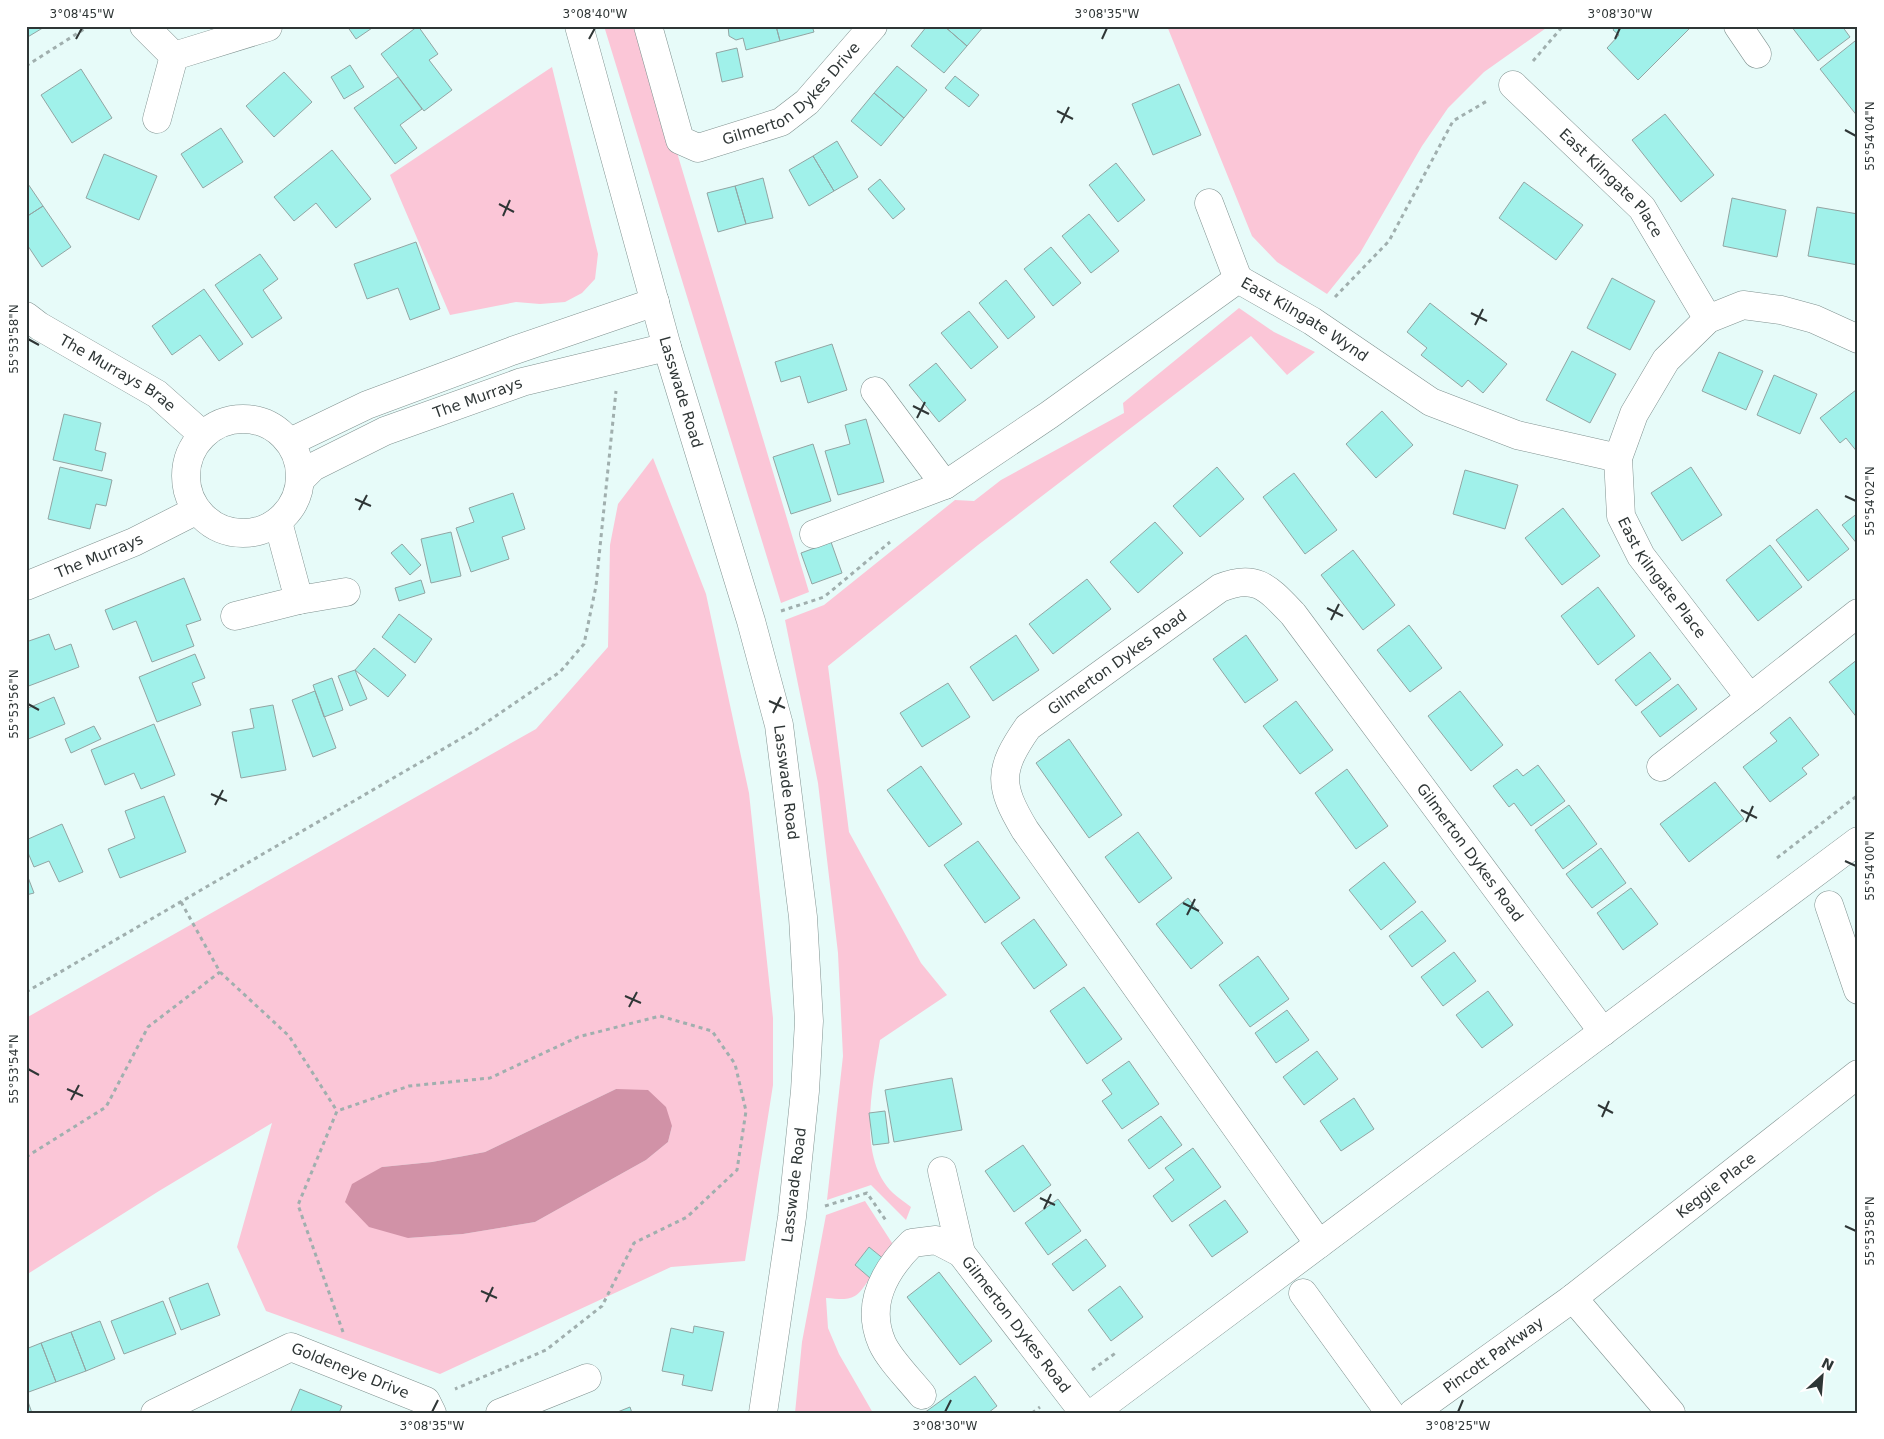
<svg xmlns="http://www.w3.org/2000/svg" width="1884" height="1439" font-family="'DejaVu Sans',sans-serif">
<rect width="100%" height="100%" fill="#e7fbf9"/>
<path fill="#fbc6d7" fill-rule="evenodd" d="M604,26h35l170,566 -28,11z
M1167,26h382l-65,46 -36,36 -26,38 -62,107 -33,41 -50,-32 -25,-26z
M552,67l46,187 -3,25 -13,14 -17,9 -25,2 -24,-2 -66,13 -60,-140z
M1239,308l35,24 41,20 -28,23 -36,-39 -273,209 -150,121 21,166 72,131 26,32 -67,45c-7,44 -24,118 13,153 5,5 12,9 18,14l-5,13 -35,-35 -44,15 16,-144 -5,-103 -20,-170 -33,-163 39,-15 131,-105 19,1 27,-21 123,-67 -1,-10z
M653,458l53,136 43,199 24,225v67l-28,176 -74,6 -231,107 -174,-63 -29,-64 35,-124 -113,68 -133,84v-257l510,-289 72,-82 2,-102 8,-41zM616,1089l56,37 -4,16 -22,18 -111,62 -72,12 -55,4 -26,-71 50,-5 53,-10z
M865,1201l29,45 -9,14 -16,-13 -14,18 15,13c-15,23 -18,22 -44,20l2,30 11,26 34,59h-78l7,-71 24,-127z"/>
<path fill="#d192a7" d="M616,1089l32,1 18,17 6,19 -4,16 -22,18 -111,62 -72,12 -55,4 -39,-11 -24,-25 7,-18 30,-17 50,-5 53,-10z"/>
<path fill="#a0f1ea" stroke="#92a5a3" d="M26,26h20l-20,12z
M347,26h28l-19,13z
M418,26l20,28 -9,6 23,30 -28,21 -43,-57z
M728,26h48l4,15 -34,9 -3,-12 -7,2 -7,-4z
M776,26h36l2,6 -34,9z
M927,26h17l23,20 -23,27 -33,-27z
M944,26h40l-17,20z
M1616,26h76l-54,54 -31,-32 12,-13 -6,-5z
M1791,26h51l8,11 -32,24z
M1855,41l3,4v72l-38,-48z
M737,48l6,29 -21,5 -6,-29z
M350,65l14,22 -20,12 -13,-22z
M897,66l30,24 -23,28 -30,-25z
M81,69l31,49 -40,25 -31,-48z
M284,72l28,30 -38,35 -28,-31z
M955,76l24,19 -10,12 -24,-19z
M398,77l24,32 -22,16 17,23 -22,16 -41,-56z
M1179,84l22,51 -48,20 -21,-51z
M874,93l30,25 -23,28 -30,-25z
M1665,114l49,61 -33,27 -49,-62z
M221,128l22,34 -40,26 -22,-34z
M837,141l21,36 -24,14 -21,-35z
M332,150l39,49 -35,29 -20,-25 -22,18 -20,-24z
M104,154l53,22 -18,44 -53,-22z
M813,156l21,35 -25,15 -20,-36z
M1116,163l29,37 -27,22 -29,-37z
M763,178l10,40 -27,6 -11,-38z
M880,179l25,30 -12,10 -25,-30z
M26,181l17,25 -17,11z
M1524,182l59,43 -27,35 -57,-42z
M735,186l11,38 -28,8 -11,-39z
M1732,198l54,12 -9,47 -54,-11z
M43,206l28,41 -29,20 -16,-24v-26z
M1817,207l41,7v51l-50,-9z
M1089,214l30,37 -28,22 -29,-37z
M416,242l24,67 -30,11 -12,-32 -31,11 -13,-35z
M1051,247l30,36 -28,23 -29,-37z
M260,254l18,25 -15,11 19,28 -30,20 -37,-53z
M1612,278l43,23 -25,49 -43,-22z
M1006,280l29,37 -27,22 -29,-36z
M204,289l39,55 -24,17 -19,-26 -28,20 -20,-29z
M1430,303l77,61 -24,29 -15,-13 -6,7 -41,-32 6,-7 -20,-16z
M969,311l29,36 -27,22 -30,-36z
M832,344l15,46 -39,13 -8,-27 -19,6 -6,-20z
M1572,351l44,23 -26,49 -44,-23z
M1719,352l44,19 -17,39 -44,-19z
M936,363l30,37 -27,22 -30,-37z
M1774,375l43,19 -17,40 -43,-19z
M1856,390l2,2v61l-12,-15 -6,5 -20,-25z
M1382,411l31,34 -37,33 -30,-34z
M64,414l37,9 -6,27 11,3 -4,18 -49,-11z
M866,419l18,63 -46,13 -13,-44 25,-7 -5,-19z
M813,444l18,57 -40,13 -18,-57z
M60,467l52,13 -6,26 -10,-2 -6,25 -42,-10z
M1217,467l27,32 -44,38 -27,-31z
M1691,467l31,48 -40,26 -31,-48z
M1465,470l53,15 -13,44 -52,-15z
M1294,473l43,57 -32,24 -42,-57z
M513,493l12,36 -23,8 7,22 -38,13 -15,-44 18,-6 -5,-14z
M1563,508l37,48 -38,29 -37,-47z
M1817,509l32,40 -41,32 -32,-41z
M1858,513v32l-16,-20z
M1155,522l28,31 -45,40 -28,-31z
M451,532l10,44 -30,7 -10,-44z
M831,542l11,31 -30,11 -11,-31z
M402,544l19,21 -11,10 -19,-22z
M1770,545l32,42 -44,34 -32,-41z
M1353,550l42,55 -32,25 -42,-55z
M184,578l17,42 -15,5 8,21 -42,16 -16,-41 -23,9 -8,-20z
M1087,579l24,30 -58,45 -24,-30z
M421,580l4,13 -26,8 -4,-13z
M1598,587l37,49 -37,29 -37,-49z
M399,614l33,25 -17,24 -33,-26z
M1409,625l33,43 -32,24 -33,-42z
M49,634l6,16 16,-6 8,23 -53,20v-45z
M1016,635l23,35 -46,31 -23,-34z
M1246,635l32,45 -33,23 -32,-44z
M374,648l32,27 -18,22 -33,-27z
M1650,652l21,27 -35,27 -21,-26z
M195,654l10,24 -13,5 9,22 -44,17 -18,-45z
M1858,659v60l-29,-37z
M355,670l12,29 -17,7 -12,-30z
M332,678l11,32 -19,7 -11,-32z
M948,683l22,34 -48,30 -22,-34z
M1678,684l19,25 -37,28 -19,-25z
M315,691l21,57 -23,9 -21,-57z
M1460,691l43,54 -32,26 -43,-55z
M54,697l11,27 -39,16v-31z
M1296,701l37,49 -33,24 -37,-48z
M273,705l13,65 -45,8 -9,-46 22,-4 -4,-19z
M1790,717l29,38 -17,13 5,6 -37,28 -27,-35 34,-26 -7,-8z
M154,724l21,51 -34,14 -7,-16 -29,12 -14,-35z
M94,726l7,13 -30,14 -6,-14z
M1069,739l53,76 -33,23 -53,-75z
M1538,765l27,36 -34,25 -17,-23 -5,4 -16,-21 24,-17 6,7z
M921,766l41,58 -33,23 -42,-57z
M1347,769l41,57 -32,23 -41,-56z
M1715,782l29,37 -55,43 -29,-38z
M164,796l22,56 -66,26 -12,-29 27,-11 -10,-27z
M1569,805l28,39 -34,25 -28,-39z
M62,824l21,48 -24,10 -10,-21 -15,6 -8,-19v-8z
M1138,832l34,46 -33,25 -34,-46z
M978,841l42,57 -35,25 -41,-58z
M1601,848l25,35 -34,25 -26,-34z
M1384,862l32,40 -35,28 -32,-40z
M26,872l8,21 -8,2z
M1631,888l27,36 -35,26 -26,-37z
M1188,898l35,45 -32,26 -35,-45z
M1422,911l24,30 -34,26 -23,-31z
M1034,919l33,46 -33,24 -33,-46z
M1454,952l22,29 -33,25 -22,-29z
M1258,956l31,43 -39,28 -31,-42z
M1084,987l38,52 -35,25 -37,-53z
M1488,991l25,34 -31,23 -26,-33z
M1287,1010l22,30 -33,23 -21,-30z
M1317,1051l21,28 -34,26 -21,-28z
M1129,1061l30,43 -37,25 -20,-28 10,-7 -10,-14z
M952,1078l10,52 -68,12 -9,-52z
M1354,1098l20,31 -33,22 -21,-30z
M885,1111l4,32 -16,2 -4,-32z
M1161,1116l21,29 -33,24 -21,-29z
M1023,1145l28,40 -37,27 -29,-41z
M1193,1148l28,39 -49,35 -19,-26 21,-16 -9,-12z
M1058,1199l23,32 -33,24 -23,-32z
M1225,1200l23,32 -36,25 -23,-32z
M1086,1239l20,27 -33,25 -21,-27z
M869,1247l16,13 -15,18 -15,-13z
M939,1272l53,69 -32,24 -53,-68z
M208,1283l12,32 -39,15 -12,-32z
M1120,1286l23,31 -32,24 -23,-31z
M163,1301l13,33 -52,20 -13,-33z
M100,1321l15,38 -29,12 -15,-39z
M694,1326l30,6 -12,59 -30,-6 2,-10 -22,-4 9,-43 22,5z
M71,1332l15,39 -30,11 -15,-39z
M41,1343l15,39 -30,11v-44z
M975,1376l22,30 -9,7h-64z
M300,1389l42,17 -3,7h-49z
M26,1396l6,17h-6z
M630,1407l2,6h-17z"/>
<g fill="none" stroke-linecap="round" stroke-linejoin="round">
<defs>
<g id="minor">
<path d="M144,26l30,30 94,-29"/>
<path id="s1" d="M579,26l88,321 84,274 28,104 24,192 6,104 -4,70 -13,126 -29,196"/>
<path id="s2" d="M648,26l32,114 18,8 83,-26 26,-20 66,-76"/>
<path d="M1738,26l19,28"/>
<path id="s3" d="M1513,85l129,123 66,111"/>
<path d="M157,119l17,-63"/>
<path d="M1209,203l29,76"/>
<path id="s4" d="M26,316l13,10 118,68 46,41"/>
<path id="s5" d="M1858,339l-44,-20 -33,-9 -38,-5 -35,14 -42,41 -32,54 -16,44 3,58 20,40 109,142 108,-85"/>
<path d="M875,391l70,94"/>
<circle cx="243" cy="476" r="57"/>
<path d="M290,442l77,-37 145,-54 143,-49"/>
<path id="s6" d="M301,479l12,-12 72,-36 137,-49 145,-35"/>
<path id="s7" d="M814,534l131,-49 104,-70 189,-136 74,42 119,81 86,33 101,23"/>
<path id="s8" d="M26,586l108,-44 63,-32"/>
<path d="M299,600l47,-8"/>
<path d="M235,616l64,-16 -21,-78"/>
<path d="M1661,767l89,-69"/>
<path d="M1829,905l29,85"/>
<path d="M942,1171l19,82"/>
<path id="s9" d="M1319,1244l-294,-414c-27,-45 -27,-60 3,-103l192,-139c36,-15 48,0 73,26l310,418"/>
<path d="M1303,1293l87,120"/>
<path d="M1573,1298l98,115"/>
<path id="s10" d="M922,1395c-12,-15 -33,-36 -40,-52 -17,-39 3,-73 30,-100l24,-3 25,13 123,160"/>
<path id="s11" d="M155,1413l136,-66 135,54 6,12"/>
<path d="M500,1413l87,-35"/>
<path d="M1093,1413l765,-572"/>
<path id="s12" d="M1413,1413l160,-115 285,-224"/>
</g>
</defs>
<use href="#minor" stroke="#809290" stroke-width="29"/>
<path stroke="#a0afae" stroke-width="3" stroke-dasharray="4 4" stroke-linecap="butt" d="M1533,61l30,-35
M26,66l63,-40
M1335,297l54,-56 64,-120 34,-20
M781,611l43,-14 66,-55
M1777,858l81,-63
M181,902l39,70 69,64 48,75
M26,992l448,-261 86,-59 24,-28 12,-58 20,-195
M26,1157l80,-50 42,-80 72,-55
M825,1206l42,-13 20,29
M343,1332l-45,-127 39,-94 72,-25 81,-8 88,-41 82,-21 52,15 23,33 11,47 -9,59 -50,47 -53,26 -32,63 -56,44 -91,39
M1092,1370l25,-18
M1032,1413l8,-6"/>
<use href="#minor" stroke="#fff" stroke-width="28"/>
</g>
<path fill="none" stroke="#2f3636" stroke-width="2" d="M76,39l6,-11M589,39l6,-11M1102,39l5,-11M1615,39l5,-11M1057,111l16,8M1061,123l8,-16M1845,130l11,6M499,204l15,8M503,216l7,-16M1471,313l16,8M1475,325l8,-16M28,339l11,6M913,406l16,8M917,418l8,-16M1845,496l11,5M355,499l16,7M359,510l8,-15M1327,608l16,8M1331,620l8,-16M769,701l16,7M28,704l11,6M773,713l8,-16M211,794l16,7M215,805l8,-15M1741,810l16,8M1746,822l7,-16M1845,861l11,5M1183,903l16,8M1187,915l8,-16M625,996l16,7M629,1007l8,-15M28,1069l11,6M67,1089l16,7M71,1100l8,-15M1598,1105l15,8M1602,1117l7,-16M1040,1198l15,7M1044,1209l7,-15M1845,1226l11,5M481,1291l16,7M486,1302l7,-15M432,1412l6,-12M945,1412l6,-12M1458,1412l5,-12"/>
<g text-anchor="middle" stroke-width="4.5" stroke-linejoin="round" paint-order="stroke">
<g font-size="15" fill="#2f3636" stroke="#fff">
<text dy="5" stroke="none"><textPath href="#s2" startOffset="249">Gilmerton Dykes Drive</textPath></text>
<text dy="5" stroke="none"><textPath href="#s3" startOffset="139">East Kilngate Place</textPath></text>
<text dy="5" stroke="none"><textPath href="#s7" startOffset="576">East Kilngate Wynd</textPath></text>
<text dy="5" stroke="none"><textPath href="#s4" startOffset="108">The Murrays Brae</textPath></text>
<text dy="5" stroke="none"><textPath href="#s1" startOffset="380">Lasswade Road</textPath></text>
<text dy="5" stroke="none"><textPath href="#s6" startOffset="196">The Murrays</textPath></text>
<text dy="5" stroke="none"><textPath href="#s8" startOffset="79">The Murrays</textPath></text>
<text dy="5" stroke="none"><textPath href="#s5" startOffset="459">East Kilngate Place</textPath></text>
<text dy="5" stroke="none"><textPath href="#s9" startOffset="731">Gilmerton Dykes Road</textPath></text>
<text dy="5" stroke="none"><textPath href="#s1" startOffset="785">Lasswade Road</textPath></text>
<text dy="5" stroke="none"><textPath href="#s9" startOffset="1240">Gilmerton Dykes Road</textPath></text>
<text transform="translate(794 1185) rotate(-83)" y="5">Lasswade Road</text>
<text dy="5" stroke="none"><textPath href="#s12" startOffset="379">Keggie Place</textPath></text>
<text dy="5" stroke="none"><textPath href="#s10" startOffset="320">Gilmerton Dykes Road</textPath></text>
<text dy="5" stroke="none"><textPath href="#s12" startOffset="99">Pincott Parkway</textPath></text>
<text dy="5" stroke="none"><textPath href="#s11" startOffset="215">Goldeneye Drive</textPath></text>
</g>
</g>
<rect width="1884" height="1439" fill="none" stroke="#ffffff" stroke-width="55"/>
<g transform="translate(1822 1376) rotate(26)" stroke="#ffffff" stroke-width="4" paint-order="stroke">
<path d="M0-4L9 19L0 12L-9 19Z" fill="#2f3636"/>
<text y="-8" font-size="14" font-weight="bold" text-anchor="middle" fill="#2f3636">N</text>
</g>
<rect x="28" y="28" width="1828" height="1384" fill="none" stroke="#2f3636" stroke-width="2"/>
<g font-size="12" text-anchor="middle" fill="#2f3636">
<text x="82" y="18">3°08'45"W</text>
<text x="595" y="18">3°08'40"W</text>
<text x="1107" y="18">3°08'35"W</text>
<text x="1620" y="18">3°08'30"W</text>
<text transform="translate(1870 136) rotate(-90)" y="4">55°54'04"N</text>
<text transform="translate(14 339) rotate(-90)" y="4">55°53'58"N</text>
<text transform="translate(1870 501) rotate(-90)" y="4">55°54'02"N</text>
<text transform="translate(14 704) rotate(-90)" y="4">55°53'56"N</text>
<text transform="translate(1870 866) rotate(-90)" y="4">55°54'00"N</text>
<text transform="translate(14 1069) rotate(-90)" y="4">55°53'54"N</text>
<text transform="translate(1870 1231) rotate(-90)" y="4">55°53'58"N</text>
<text x="432" y="1430">3°08'35"W</text>
<text x="945" y="1430">3°08'30"W</text>
<text x="1458" y="1430">3°08'25"W</text>
</g>
</svg>
